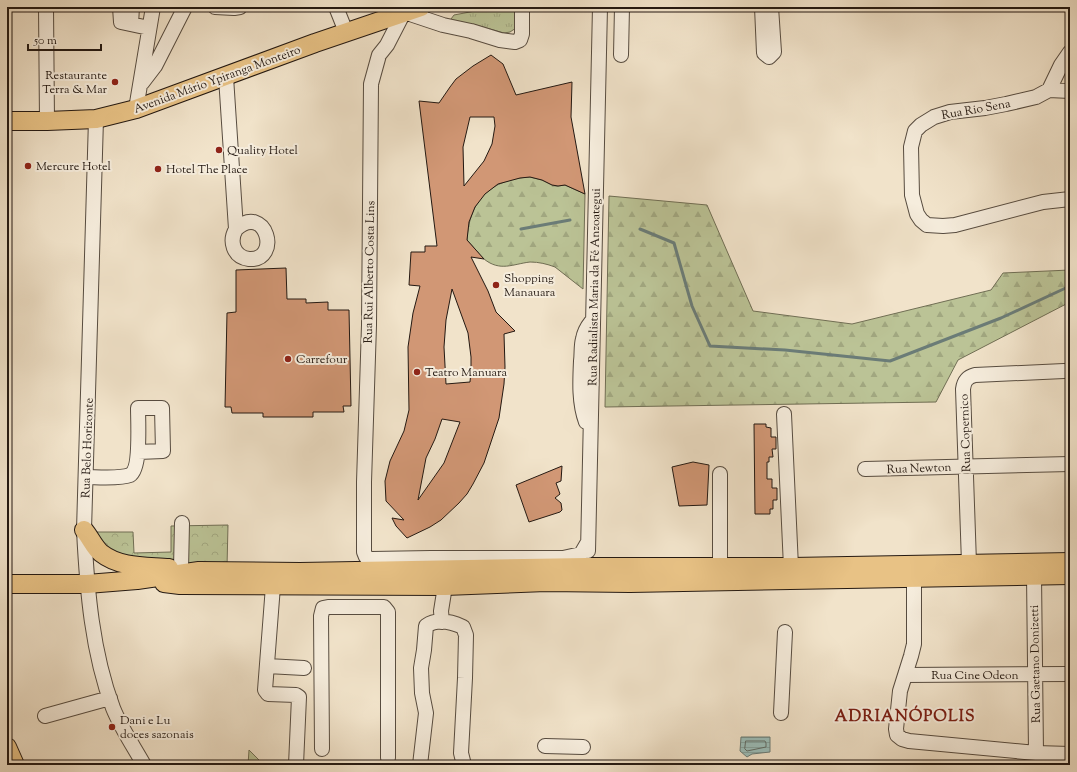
<svg xmlns="http://www.w3.org/2000/svg" width="1077" height="772" font-family="'Sorts Mill Goudy',serif">
<defs>
<pattern id="grass-tufts" width="24" height="20" patternUnits="userSpaceOnUse"><rect width="24" height="20" fill="#bbc396"/><path d="M3 7l-1-3M5 7V3M7 7l1-3M15 17l-1-3M17 17v-4M19 17l1-3" fill="none" stroke="#a1a780"/></pattern>
<pattern id="forest-firs" width="22" height="20" patternUnits="userSpaceOnUse"><rect width="22" height="20" fill="#bbc396"/><path d="M5 1l3.5 6h-7zM16 11l3.5 6h-7z" fill="#a1a780"/></pattern>
<pattern id="park-crowns" width="20" height="18" patternUnits="userSpaceOnUse"><rect width="20" height="18" fill="#bbc396"/><path d="M2 6a3 3 0 1 1 6 0M12 15a3 3 0 1 1 6 0" fill="none" stroke="#a1a780"/></pattern>
<pattern id="water-rules" width="6" height="5" patternUnits="userSpaceOnUse"><rect width="6" height="5" fill="#9bbeba"/><path d="M0 2.5h6" fill="none" stroke="#85a39f"/></pattern>
</defs>
<rect width="100%" height="100%" fill="#f1e3ca"/>
<filter id="stains"><feTurbulence type="fractalNoise" baseFrequency=".005" numOctaves="4"/><feColorMatrix values="0 0 0 0 .2 0 0 0 0 .09 0 0 0 0 .02 0 0 0 .5 -.17"/></filter>
<radialGradient id="worn" r=".72"><stop offset=".6" stop-color="#630" stop-opacity="0"/><stop offset="1" stop-color="#630" stop-opacity=".3"/></radialGradient>
<path fill="url(#grass-tufts)" stroke="#706e54" d="M496,7h20v21l-6,4 -6,1 -28,-8 -22,-3 -3,-3 3,-4z"/>
<path fill="url(#forest-firs)" stroke="#706e54" d="M530,177l12,3 10,5 6,1 7,-1 20,9 -2,95 -28,-22c-8,-3 -16,-5 -25,-5 -17,2 -30,10 -46,-3 -6,-5 -11,-13 -17,-19 2,-40 24,-61 63,-63z
M609,196l98,9 46,106 99,13 139,-34 12,-17 67,-3v32l-112,58 -22,42 -331,5z
M249,750l15,15h-16z"/>
<path fill="url(#park-crowns)" stroke="#706e54" d="M228,525l-1,42 -107,-5 -22,-14 -1,-16h36l1,21 37,-1v-26z"/>
<path fill="url(#water-rules)" stroke="#6b7c77" d="M741,737h29v15l-18,2 -5,3 -7,-6z"/>
<g fill="none" stroke-linecap="round" stroke-linejoin="round">
<path stroke="#606c66" stroke-width="1" d="M746,741h19l1,2v4l-19,4 -2,-2z"/>
<path stroke="#6b7c77" stroke-width="3" d="M521,229l49,-9
M640,229l34,14 18,63 18,40 75,4 105,11 111,-43 69,-32"/>
</g>
<path fill="#d19775" stroke="#241912" fill-rule="evenodd" d="M491,55l12,9 13,31 56,-13 -1,35 14,77 -20,-9 -7,1 -6,-1 -10,-5 -12,-3 -10,1 -22,6 -13,10 -10,13 -6,15 -2,18 17,19 -13,-2 17,34 8,21 19,19 -11,3 1,33 -1,17 -5,34 -15,45 -11,21 -6,10 -8,9 -18,17 -11,7 -23,11 -11,-12 -4,-8 12,2 -18,-19 -1,-20 5,-20 14,-30 5,-21 -1,-63 5,-34 7,-27 -11,-1 2,-33h14v-6h12l-18,-145 20,2 11,-16 6,-8 17,-13zM470,117h24l1,9 -3,18 -8,17 -20,25 -1,-39zM452,289l16,44 3,24v13l-1,12 -24,2 -2,-37 2,-27zM442,419l18,3 -16,41 -26,37 8,-42 9,-19z
M286,268l1,31h19v4l22,-1v8h21l2,96h-8l1,6h-31v5h-50v-4h-31l-1,-6h-6l2,-94 9,-1v-42z
M754,424h12v3l5,1v9h5v12h-4l1,8h-4v5h-2v17h5v9h5v12h-4v9h-3v5h-15z
M693,462l16,3 -2,40 -28,1 -7,-39z
M562,466l-1,15 -5,2 4,11 -5,4 6,5 1,7 -2,2 -31,10 -13,-37z"/>
<g fill="none" stroke-linecap="round" stroke-linejoin="round">
<defs>
<path id="minor" d="M46,7l1,114
M120,7l1,15 28,6
M215,7l19,1 6,-1
M336,7l10,25
M522,7v27l-2,6 -5,2 -15,-2 -29,-9 -28,-6 -39,-13 -17,33 -8,10 -8,29 -2,241 -5,157v70l2,5 6,2 59,-1h132l18,-4 7,-12
M762,7l2,46 5,4 5,-5 -3,-45
M131,24l1,-17
M621,55l1,-48
M226,77l10,152c-7,12 -3,28 13,30 33,2 17,-57 -13,-30
M142,83l13,-17 30,-59
M1049,90l12,-25 9,-13
M1070,91l-21,-1 -13,7 -30,7 -21,4 -35,4 -16,5 -13,8 -6,6 -4,16 1,48 5,19 4,6 6,5 16,1 12,-1 88,-23 27,-3
M136,109l17,-102
M96,119l-12,411c3,60 8,122 29,178 8,20 21,39 31,57
M784,414l7,153
M586,422c-7,-19 -6,-40 -5,-61 1,-7 0,-15 2,-22 1,-6 4,-12 8,-17
M865,469l205,-5
M86,477c10,0 35,2 44,-2 11,-6 8,-55 8,-67h24l1,43 -25,1
M588,551l12,-544
M969,563l-6,-174c1,-8 4,-12 12,-14l89,-4
M720,567v-93
M181,569l1,-46
M1034,575l2,178
M914,578v66l-3,12 -11,35 -4,38 1,6 5,4 7,2 127,12 34,1
M273,586l-8,104 3,4 28,1 3,2 -3,68
M442,622l-1,-11 4,-25
M267,666l37,2
M905,675l165,-1
M781,713l4,-81
M45,716l65,-18
M545,746l38,1
M322,749l-1,-133 2,-8 5,-1h56l4,5v146
M420,765l6,-52 -4,-20 -1,-25 3,-18 2,-24c11,-8 26,-4 37,1l3,8 -1,43 -4,75 3,12"/>
<path id="major" d="M7,121h40l49,-2 40,-10 179,-66 106,-36
M84,530c6,7 10,17 17,23 19,15 45,13 68,15
M164,583l16,2 265,1 101,-4 84,1 440,-8
M7,584h80l50,-4 62,-9 101,1 286,-5h205l279,-5
M7,747l8,18"/>
</defs>
<use href="#minor" stroke="#574c40" stroke-width="16"/>
<use href="#major" stroke="#241912" stroke-width="20"/>
<use href="#minor" stroke="#f6eddd" stroke-width="14"/>
<use href="#major" stroke="#e8c285" stroke-width="18"/>
</g>
<g fill="#8f2418" stroke="#f6eddd" stroke-width="1.5">
<circle cx="115" cy="82" r="4"/>
<circle cx="219" cy="150" r="4"/>
<circle cx="28" cy="166" r="4"/>
<circle cx="158" cy="169" r="4"/>
<circle cx="496" cy="285" r="4"/>
<circle cx="288" cy="359" r="4"/>
<circle cx="417" cy="372" r="4"/>
<circle cx="112" cy="727" r="4"/>
</g>
<g text-anchor="middle" stroke-width="4" stroke-linejoin="round" paint-order="stroke">
<g font-size="12" fill="#241912" stroke="#f6eddd" text-anchor="start">
<text x="107" y="79" text-anchor="end">Restaurante<tspan x="107" dy="14">Terra &amp; Mar</tspan></text>
<text x="227" y="154">Quality Hotel</text>
<text x="36" y="170">Mercure Hotel</text>
<text x="166" y="173">Hotel The Place</text>
<text x="504" y="282">Shopping<tspan x="504" dy="14">Manauara</tspan></text>
<text x="296" y="363">Carrefour</text>
<text x="425" y="376">Teatro Manuara</text>
<text x="120" y="724">Dani e Lu<tspan x="120" dy="14">doces sazonais</tspan></text>
</g>
<g font-size="12" fill="#241912" stroke="#f6eddd">
<text transform="translate(217 79) rotate(-20)" y="4">Avenida Mário Ypiranga Monteiro</text>
<text transform="translate(976 109) rotate(-10)" y="4">Rua Rio Sena</text>
<text transform="translate(369 272) rotate(-89)" y="4">Rua Rui Alberto Costa Lins</text>
<text transform="translate(594 287) rotate(-89)" y="4">Rua Radialista Maria da Fé Anzoategui</text>
<text transform="translate(965 433) rotate(-92)" y="4">Rua Copernico</text>
<text transform="translate(87 448) rotate(-88)" y="4">Rua Belo Horizonte</text>
<text transform="translate(919 468) rotate(-2)" y="4">Rua Newton</text>
<text transform="translate(1035 664) rotate(-91)" y="4">Rua Gaetano Donizetti</text>
<text x="975" y="679">Rua Cine Odeon</text>
</g>
<g font-size="16" font-weight="bold" letter-spacing="1" fill="#7a1f14" stroke="#f6eddd">
<text x="905" y="721">ADRIANÓPOLIS</text>
</g>
</g>
<rect width="1077" height="772" fill="none" stroke="#f1e3ca" stroke-width="24"/>
<rect x="8" y="8" width="1061" height="756" fill="none" stroke="#241912" stroke-width="2"/>
<rect x="12" y="12" width="1053" height="748" fill="none" stroke="#241912"/>
<path d="M28 44v6h73v-6" fill="none" stroke="#241912" stroke-width="2"/>
<text x="34" y="44" font-size="12" fill="#241912" stroke="#f6eddd" stroke-width="3" paint-order="stroke">50 m</text>
<rect width="100%" height="100%" filter="url(#stains)"/>
<rect width="100%" height="100%" fill="url(#worn)"/>
</svg>
